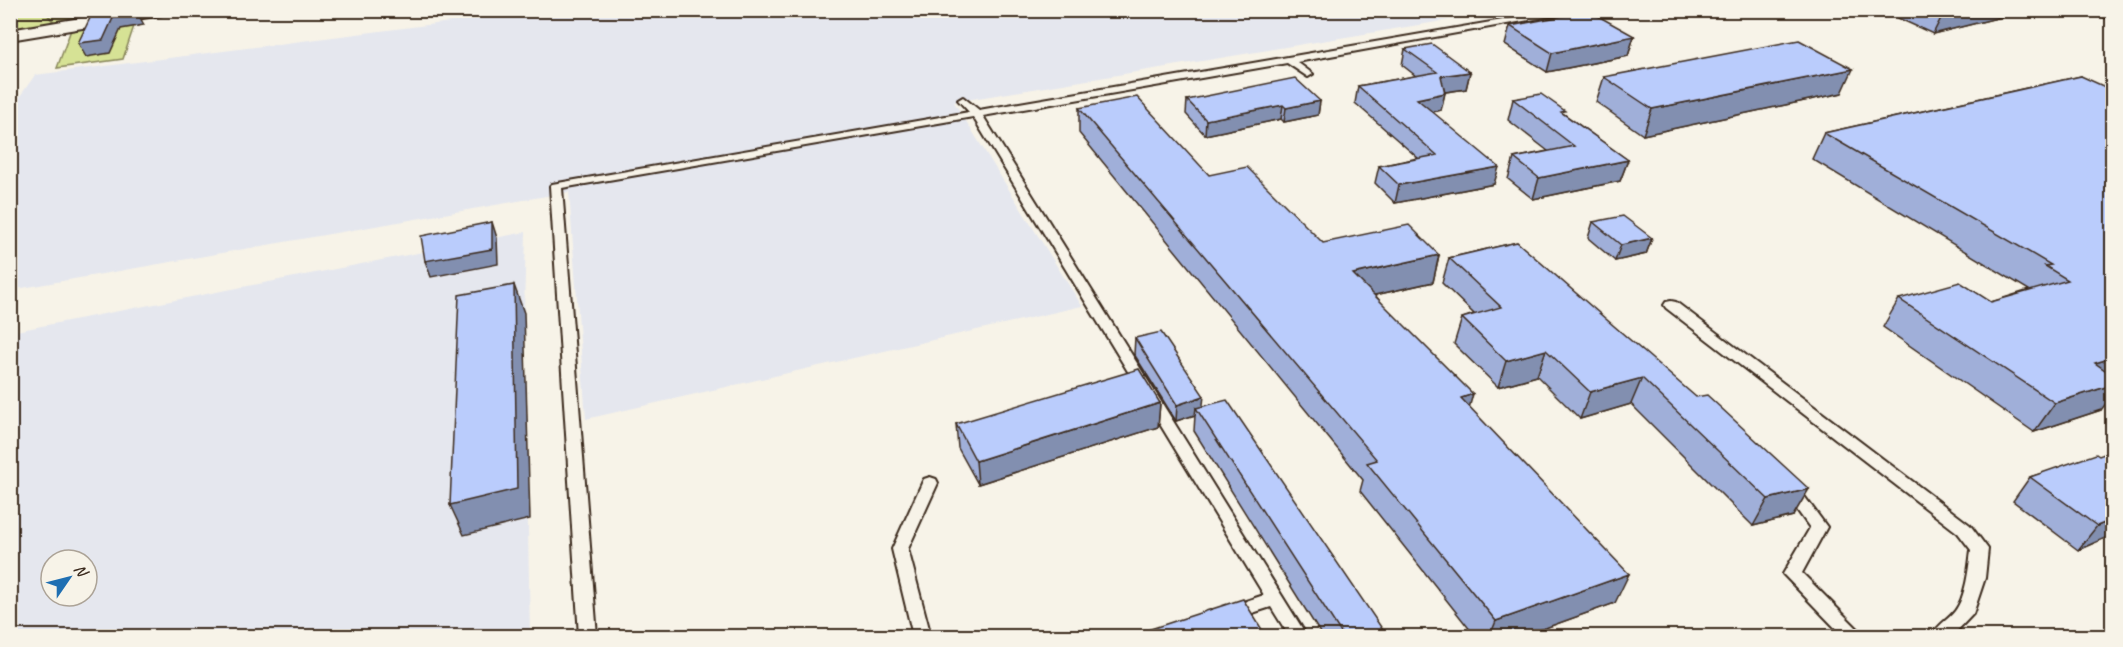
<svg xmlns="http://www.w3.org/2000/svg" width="2123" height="647" font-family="Caveat,sans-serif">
<rect width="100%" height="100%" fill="#f7f3e8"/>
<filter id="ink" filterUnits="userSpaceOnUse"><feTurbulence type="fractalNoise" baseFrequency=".0167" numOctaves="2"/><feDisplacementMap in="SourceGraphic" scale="12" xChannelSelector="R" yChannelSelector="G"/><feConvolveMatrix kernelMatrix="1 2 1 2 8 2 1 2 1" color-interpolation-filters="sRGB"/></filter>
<g filter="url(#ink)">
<path fill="#e5e7ee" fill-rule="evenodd" d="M627,11h876l-549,91 128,204 -496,113 -17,-227 -558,98v-181l24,-34 455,-58z
M526,232l-2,81 6,323h-519v-304zM51,560h36v36h-36z"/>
<path fill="#d6e295" stroke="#88865a" stroke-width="1.5" d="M11,11h33l12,14 -45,8z
M45,11h84l-72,14z
M137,17l-14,42 -66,9 15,-41z"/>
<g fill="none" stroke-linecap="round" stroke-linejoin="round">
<defs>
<path id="service" d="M1561,10h23l-287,52 16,12 -5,3 -21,-14 -304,53 324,520h-18l-18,-29 -40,13 -6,-2 -3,-5 3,-5 39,-13 -291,-478 -411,71 35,448h-18l-29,-450 2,-2 417,-72 -11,-12 5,-3 16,13z
M1671,301l5,1 294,223 18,24 -3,29 -12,36 -21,22h-20c5,-11 16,-16 23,-25 11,-14 14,-44 16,-61l-13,-17 -292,-225 -2,-3 2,-3z
M930,477l6,2 2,4 -30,66 23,87h-18l-21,-87 30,-66 2,-4z
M1790,483l6,2 31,42 -25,46 58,58 3,5h-20l-60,-62 27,-46 -28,-39 2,-4z"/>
<path id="minor" d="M127,10h42l-8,5 -151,25v-10z"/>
</defs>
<use href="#service" stroke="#3b2a1e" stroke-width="4"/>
<use href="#minor" stroke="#3b2a1e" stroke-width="4"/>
<use href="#service" fill="#f7f3e8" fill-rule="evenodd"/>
<use href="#minor" fill="#f7f3e8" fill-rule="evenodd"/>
</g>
<path fill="#a0afd9" stroke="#3b2a1e" stroke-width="1.5" d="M1895,10h134l-96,24 -35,-16 2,-5z
M2084,10h28v11z
M1510,26l124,10 -6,20 -81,16 -42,-27z
M1405,49l65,23 -4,17 -21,3 -4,18 -9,2 62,72 -99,19 -20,-20 4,-17 39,-8 -63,-55 3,-17 58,-10 -14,-11z
M2081,76l20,334 -67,22 -151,-105 16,-28 92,3 38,-12 -217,-131 12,-26z
M1604,77l238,16 -199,42 -47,-33z
M1513,99l51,15 64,46 -8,21 -87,18 -25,-20 6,-21 34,-7 -40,-31z
M1187,100l133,1 -2,14 -34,7 -3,-3 -76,16 -19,-21z
M1079,108l130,67 114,68 116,12 -6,27 -58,13 94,112 146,196 -92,33h-48l-115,-145 3,-11 -284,-347z
M1593,222l59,16 -6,16 -31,7 -27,-23z
M1517,242l276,274 -40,10 -122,-122 -51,15 -43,-43 -39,11 -44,-43 8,-26 12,-4 -32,-31 7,-25z
M1135,338l68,68 184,230h-65l-128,-205 1,-16 -19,6 -42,-67z
M1160,403l-2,24 -180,57 -20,-36 -2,-24z
M2099,456l13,79 -34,15 -65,-49 17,-24z"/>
<path fill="#828fb0" stroke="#3b2a1e" stroke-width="1.5" d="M1956,10h73l-96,24 10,-20z
M137,12l7,13 -23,4 -11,24 -24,4 -8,-14 36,-27z
M1634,36l-6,20 -81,16 5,-19z
M1853,69l-11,24 -199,42 9,-26z
M1470,72l-4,17 -28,4 3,-17z
M1445,93l-4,17 -28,6 4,-17z
M1320,101l-2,14 -34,7 2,-14z
M1283,105l-2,14 -76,16 1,-15z
M1628,160l-8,21 -87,18 6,-21z
M1499,167l-5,17 -99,19 4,-18z
M492,222l5,16 1,26 -67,13 -6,-16z
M1652,238l-6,16 -31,7 6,-16z
M1439,255l-6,27 -85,19 5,-27z
M514,285l10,28 6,206 -66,16 -14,-30z
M1546,350l-9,26 -39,11 8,-26z
M2112,358v22l-17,-17z
M1642,378l-11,26 -51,15 10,-27z
M2112,385v11l-11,14 -67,22 21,-29z
M1473,394l-8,29 -4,-25z
M1204,396l-2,17 -6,-5 -1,7 -19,6 1,-16z
M1160,403l-2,24 -180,57 -2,-23z
M1809,489l-16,27 -40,10 15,-27z
M2112,520v15l-34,15 19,-24z
M1629,574l-14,29 -92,33h-33l6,-15z"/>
<path fill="#baccfc" stroke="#3b2a1e" stroke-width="1.5" d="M115,10h20l2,2 -23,4 -11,24 -25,3 14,-29z
M1936,10h20l-13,4z
M1589,11l45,25 -82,17 -42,-27z
M1799,40l54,29 -201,40 -48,-32z
M1432,44l38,28 -29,4 4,17 -28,6 82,68 -100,18 -20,-19 58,-11 -79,-69 79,-14 -32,-23z
M2081,76l31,14v224h-2l2,2v42l-17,5 17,12v10l-57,18 -156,-104 61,-17 31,20 77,-22 -23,-14 6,-1 -227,-132z
M1295,78l25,23 -34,7 -3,-3 -77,15 -19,-20z
M1541,94l24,17 -4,1 67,48 -89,18 -25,-20 60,-12 -61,-47z
M1137,97l72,78 38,-8 76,76 86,-18 30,30 -86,19 120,120 -12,4 168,176 -133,47 -129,-158 10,-3 -298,-352z
M1623,216l29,22 -31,7 -28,-23z
M492,222v27l-67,12 -4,-25z
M1517,242l179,155 11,-2 102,94 -41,10 -126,-121 -52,14 -44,-42 -40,11 -44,-43 39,-11 -52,-49z
M514,285l3,204 -67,16 9,-210z
M1161,332l43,64 -27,9 -42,-67z
M1139,369l21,34 -184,58 -20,-37z
M1227,400l160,236h-44l-147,-228z
M2112,451v69l-15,6 -67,-49 66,-23 3,2z
M1243,599l23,37h-137z
M866,632l1,4h-16z"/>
</g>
<rect width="2123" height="647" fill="none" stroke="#f7f3e8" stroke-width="36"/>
<rect x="18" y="18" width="2087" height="611" fill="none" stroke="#3b2a1e" stroke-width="2" filter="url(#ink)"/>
<g transform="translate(69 578) rotate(55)"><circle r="28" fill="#f7f3e8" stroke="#aca397" stroke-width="1.5"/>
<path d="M0-4.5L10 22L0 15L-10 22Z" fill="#1f6fb2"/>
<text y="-9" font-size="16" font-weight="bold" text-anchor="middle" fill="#3b2a1e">N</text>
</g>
</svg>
